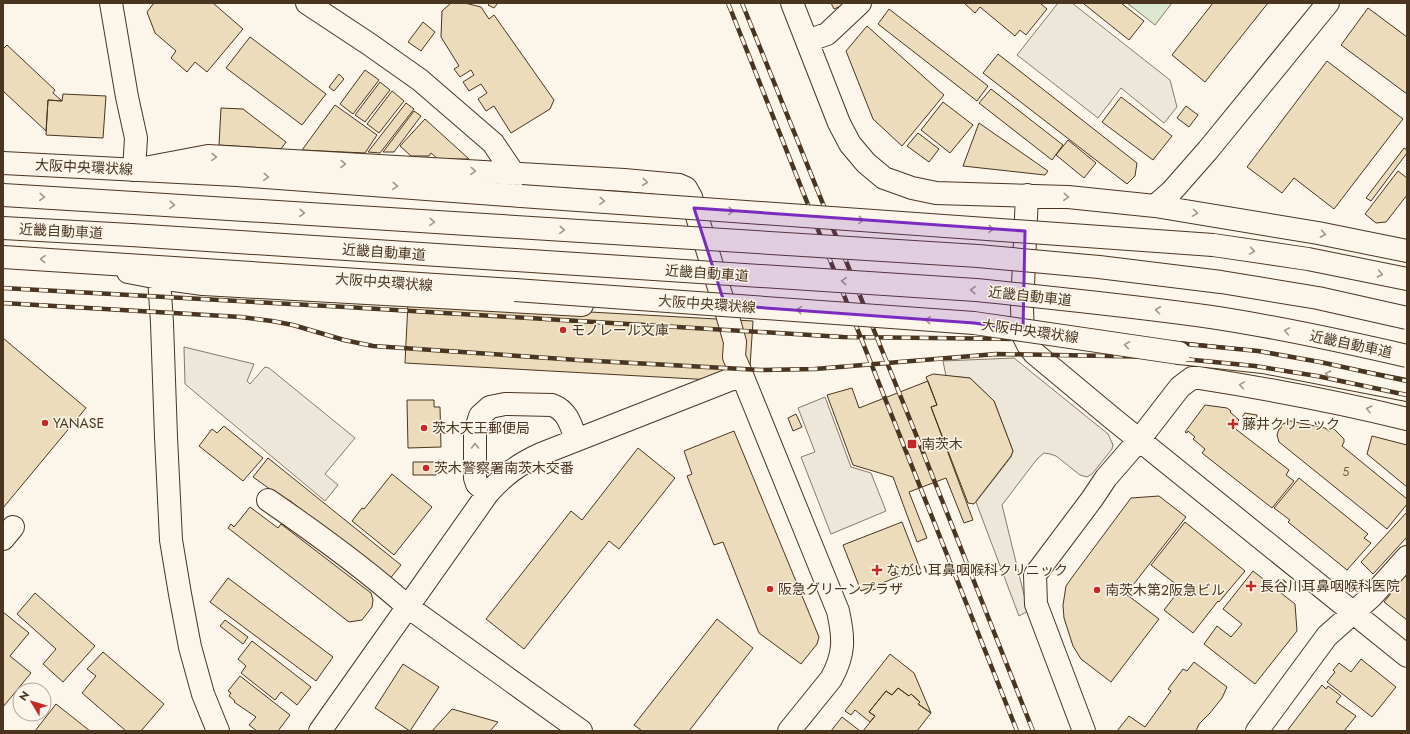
<svg xmlns="http://www.w3.org/2000/svg" width="1410" height="734" font-family="Jost,'Noto Sans JP',sans-serif">
<rect width="100%" height="100%" fill="#fbf6e9"/>
<path fill="#dce7d0" stroke="#887966" d="M1127,3h45l-17,22z"/>
<path fill="#ede7d9" stroke="#887966" d="M1058,3h14l98,77 7,27 -13,16 -43,-35 -23,30 -81,-63z
M184,347l70,17 -7,17 3,3 15,-17 4,1 86,70 -30,36 13,11 -13,16 -140,-117z
M1014,358l94,76 5,11 -1,4 -20,25 -5,3 -7,-2 -24,-19 -6,-2 -6,-1 -7,6 -35,46 26,106 -9,5 -43,-114 35,-45 2,-6 -19,-50 -24,-23 -24,-2 -3,-15z
M825,397l26,70 20,6 15,38 -55,23 -30,-77 14,-5 -17,-44z"/>
<path fill="#ecdcbc" stroke="#4a3520" d="M154,3h59l30,26 -36,43 -12,-10 -8,10 -16,-14 5,-7 -21,-18 -8,-21z
M451,3h14l16,4 8,12 5,-4 60,85 -4,9 -39,24 -17,-27 -8,5 -8,-12 9,-6 -6,-9 -12,7 -6,-9 11,-7 -3,-5 -11,7 -6,-8 5,-3 -18,-29 1,-26z
M490,3h8l-4,5 -6,-3z
M831,3h12l-2,3 -7,3z
M964,3h76l7,6 -21,26 -6,-5 -5,6 -35,-29 -5,6z
M1085,3h36l23,18 -15,19 -45,-36z
M1213,3h55l-63,79 -33,-27z
M1368,8l39,29v57l-66,-49z
M889,9l99,77 -11,15 -99,-77z
M423,22l12,10 -14,19 -13,-9z
M867,26l77,69 -42,51 -29,-27 -27,-68z
M250,37l76,57 -24,31 -76,-57z
M7,45l48,45 -2,3 9,8 -14,-1 -2,31 -43,-40v-42z
M998,54l139,109 -2,13 -8,8 -144,-111z
M1327,61l76,58 -69,90 -40,-31 -12,15 -35,-26z
M365,70l14,10 -26,34 -13,-10z
M339,74l5,5 -10,12 -5,-4z
M380,82l10,8 -25,32 -10,-7z
M991,89l72,56 -11,15 -73,-57z
M392,91l12,10 -25,32 -12,-9z
M63,94l43,2 -3,42 -57,-3 2,-35 14,1z
M1121,97l51,39 -19,24 -51,-38z
M943,102l30,23 -23,28 -29,-23z
M406,103l8,6 -34,44 -12,-1z
M335,105l42,30 -12,18 -63,-3z
M1186,106l12,9 -9,12 -12,-9z
M221,108l22,1 43,33 -5,7 -62,-4z
M414,111l7,5 -27,36h-11z
M425,119l44,40h-31l-7,-6 -2,3h-18l-11,-10z
M979,123l69,48 -3,4 -82,-9z
M918,133l21,16 -10,13 -22,-16z
M1068,140l28,23 -12,15 -28,-23z
M1404,148l3,2v3l-36,48 -5,-3z
M1398,171l9,7v17l-21,27 -10,1 -11,-9z
M408,302l345,19 -4,61 -344,-19z
M3,338l83,70 -83,100z
M933,374l37,4 24,23 19,50 -2,5 -37,48 -6,-1 -37,-96 6,-2 -11,-28z
M928,381l9,24 -6,2 42,113 -9,3 -18,-45 -37,14 18,46 -10,4 -24,-65 -40,-12 -26,-70 25,-7 7,20z
M407,400h27v7h6l1,40 -33,1z
M1205,405l22,3 4,3 -1,1 9,8 -6,7 56,43 -3,5 8,6 -22,27 -70,-55 3,-4 -12,-10 2,-2 -7,-6 -1,2 -2,-1z
M1245,413l12,2 -2,13 -13,-11z
M796,414l6,13 -9,4 -5,-13z
M1290,421l35,7 4,3 5,-2 10,10v3l-2,4 65,53v5l-20,25 -108,-87 -2,-7 2,-6 2,-1v-3l2,-1z
M224,426l39,32 -20,23 -44,-35 13,-17 5,4z
M734,431l85,206 -2,7 -16,20 -42,-31 -36,-91 -9,3 -27,-69 5,-2 -8,-23z
M1372,436l35,9v42l-40,-33z
M638,448l37,30 -56,71 -10,-8 -85,108 -38,-30 85,-108 11,9z
M268,458l133,107 -12,15 -100,-80 -1,2 -35,-25z
M413,462h23v13h-23z
M392,474l40,33 -38,48 -42,-34 10,-13 2,1z
M1299,478l69,56 -4,4 7,5 -24,27 -59,-48 2,-2 -16,-12z
M1159,496l27,21 -60,77 33,25 -48,63 -30,-23 -8,-13 -9,-28 -1,-13 3,-19 7,-10 58,-78z
M250,507l28,21 3,-4 90,69 2,7 -1,7 -10,13 -13,2 -121,-94 3,-4 3,3z
M1407,512v25l-34,37 -12,-12z
M902,522l19,49 -13,5 -1,-3 -27,11 1,3 -11,4 -1,-3 -8,3 -18,-46z
M1185,522l60,49 -26,31 -1,-1 -25,32 -29,-23 17,-22 -30,-23z
M1253,571l42,33 2,27 -42,53 -51,-40 13,-18 14,11 11,-13 -19,-15z
M1405,576l2,1v43l-23,-18z
M228,578l105,79 -17,24 -106,-79z
M35,593l60,53 -32,36 -20,-18 13,-15 -39,-35z
M3,612l26,21 -19,23 21,17 -28,34z
M717,619l36,29 -64,83h-47l-8,-6z
M225,620l23,17 -5,7 -23,-18z
M252,641l59,46 -14,18 -16,-13 -6,8 -34,-27 5,-7 -8,-7z
M103,652l61,52 -23,27h-15l-44,-38 14,-17 -9,-7z
M890,654l24,19 17,40 -13,-9 2,-2 -9,-8 -2,2 -11,-8 -6,7 -6,-4 -17,21 6,4 -5,6 -15,-12 -4,5 -6,-4z
M1361,659l35,28 -24,30 -45,-35 8,-10 -2,-2 6,-7 12,9z
M1194,662l33,25 -5,11 -12,15 -11,11 -3,7h-79l12,-15 16,11 26,-36 -3,-2 15,-20 4,2z
M403,664l36,23 -29,44 -35,-23z
M240,676l50,39 -12,16h-21l-8,-6 7,-8 -22,-15 1,-1 -6,-5 2,-3 -3,-2z
M1322,685l4,4 2,-3 13,10 -5,6 20,14 -12,15h-57z
M898,688l11,8 2,-2 9,8 -2,2 13,9 -14,18h-54l12,-15 -6,-4 17,-21 6,4z
M56,704l34,27h-55z
M452,709l46,13 -8,9h-58z
M842,717l18,14h-29z"/>
<g fill="none" stroke-linecap="round" stroke-linejoin="round">
<defs>
<path id="minor" d="M111,3l16,94 9,41 -2,32 74,-14 416,24 55,5 7,3 5,9 36,117 8,28 -1,15 8,18
M307,3l62,41 51,36 73,63 21,31
M792,3l47,120 11,21 16,19 18,15 28,10 24,5 132,4 87,9 163,27 89,18
M807,41l20,-7 33,-31
M1027,195l-5,113 1,27 5,10 6,8 78,65 295,238
M1155,206l17,-15 36,-41 120,-147
M128,272l31,6 44,6 379,21
M159,278l3,45 4,114 5,103 9,54 10,53 13,47 15,37
M488,493l-11,-9 -2,-6v-46l5,-16 10,-9 15,-3 47,1c16,6 19,20 24,35
M268,500c48,33 97,68 140,107l173,124
M3,539l10,-12
M320,731l168,-238c16,-18 31,-29 53,-39l201,-79 96,236c6,27 7,43 -7,68l-42,52
M1084,731l-48,-127 -1,-29 57,-76 14,-21 33,-38 41,-53 12,-9h7c70,11 139,24 208,41
M1257,731l70,-95 45,-40 35,-39"/>
<path id="major" d="M3,163l234,12 284,21
M1213,245l95,14 99,20
M3,257l512,33
M1179,353l84,9 144,28"/>
<path id="highway" d="M3,195l131,8
M3,228l128,7"/>
</defs>
<use href="#minor" stroke="#4a3520" stroke-width="24"/>
<use href="#major" stroke="#4a3520" stroke-width="24"/>
<use href="#highway" stroke="#4a3520" stroke-width="24"/>
<use href="#minor" stroke="#fbf6e9" stroke-width="22"/>
<use href="#major" stroke="#fbf6e9" stroke-width="22"/>
<use href="#highway" stroke="#fbf6e9" stroke-width="22"/>
<defs>
<path id="rail" d="M728,3l289,728
M742,3l177,439 114,289
M3,288l343,19 497,30 272,3 50,2 93,9 62,11 87,19
M3,303l238,14 31,4 21,4 51,15 29,6 205,14 183,10 54,-1 181,-15 167,3 92,9 62,10 90,19"/>
</defs>
<use href="#rail" stroke="#4a3520" stroke-width="4.5"/>
<use href="#rail" stroke="#fbf6e9" stroke-width="3" stroke-dasharray="9" stroke-linecap="butt"/>
<defs>
<path id="major-bridge" d="M521,196l692,49
M515,290l459,33 205,30"/>
<path id="highway-bridge" d="M134,203l844,53 121,11 122,15 97,16 89,20
M131,235l845,55c78,8 157,16 235,27 66,10 131,24 196,39"/>
</defs>
<use href="#major-bridge" stroke="#4a3520" stroke-width="24" stroke-linecap="butt"/>
<use href="#highway-bridge" stroke="#4a3520" stroke-width="24" stroke-linecap="butt"/>
<use href="#major-bridge" stroke="#fbf6e9" stroke-width="22"/>
<use href="#highway-bridge" stroke="#fbf6e9" stroke-width="22"/>
</g>
<defs><path id="oneway-chevron" d="M-2-3.5L2.5 0L-2 3.5" fill="none" stroke-width="1.6" stroke-linecap="round" stroke-linejoin="round"/></defs>
<g stroke="#a29684">
<use href="#oneway-chevron" transform="translate(214 157) rotate(2)"/>
<use href="#oneway-chevron" transform="translate(343 164) rotate(3)"/>
<use href="#oneway-chevron" transform="translate(473 171) rotate(3)"/>
<use href="#oneway-chevron" transform="translate(266 177) rotate(4)"/>
<use href="#oneway-chevron" transform="translate(645 182) rotate(5)"/>
<use href="#oneway-chevron" transform="translate(395 186) rotate(4)"/>
<use href="#oneway-chevron" transform="translate(42 197) rotate(3)"/>
<use href="#oneway-chevron" transform="translate(1066 197) rotate(4)"/>
<use href="#oneway-chevron" transform="translate(602 201) rotate(4)"/>
<use href="#oneway-chevron" transform="translate(172 205) rotate(4)"/>
<use href="#oneway-chevron" transform="translate(731 211) rotate(4)"/>
<use href="#oneway-chevron" transform="translate(302 213) rotate(4)"/>
<use href="#oneway-chevron" transform="translate(1195 213) rotate(9)"/>
<use href="#oneway-chevron" transform="translate(861 220) rotate(4)"/>
<use href="#oneway-chevron" transform="translate(432 222) rotate(4)"/>
<use href="#oneway-chevron" transform="translate(991 229) rotate(4)"/>
<use href="#oneway-chevron" transform="translate(562 230) rotate(4)"/>
<use href="#oneway-chevron" transform="translate(1323 234) rotate(11)"/>
<use href="#oneway-chevron" transform="translate(1252 251) rotate(9)"/>
<use href="#oneway-chevron" transform="translate(43 259) rotate(-177)"/>
<use href="#oneway-chevron" transform="translate(1380 274) rotate(12)"/>
<use href="#oneway-chevron" transform="translate(844 281) rotate(-176)"/>
<use href="#oneway-chevron" transform="translate(973 290) rotate(-176)"/>
<use href="#oneway-chevron" transform="translate(799 310) rotate(-176)"/>
<use href="#oneway-chevron" transform="translate(1158 310) rotate(-173)"/>
<use href="#oneway-chevron" transform="translate(928 320) rotate(-176)"/>
<use href="#oneway-chevron" transform="translate(1287 331) rotate(-170)"/>
<use href="#oneway-chevron" transform="translate(1127 345) rotate(-172)"/>
<use href="#oneway-chevron" transform="translate(1328 374) rotate(-169)"/>
<use href="#oneway-chevron" transform="translate(1242 385) rotate(-171)"/>
<use href="#oneway-chevron" transform="translate(1369 409) rotate(-166)"/>
<use href="#oneway-chevron" transform="translate(475 446) rotate(-90)"/>
</g>
<path fill="#7b2cbf" fill-opacity="0.2" stroke="#7b2cbf" stroke-width="3" stroke-linejoin="round" d="M694,208l331,23 -2,99 -49,-7 -249,-18z"/>
<g fill="#c62828" stroke="#fbf6e9" stroke-width="1.5">
<circle cx="563" cy="330" r="4"/>
<circle cx="45" cy="423" r="4"/>
<path d="M1231 418h4v4h4v4h-4v4h-4v-4h-4v-4h4z"/>
<circle cx="424" cy="428" r="4"/>
<rect x="907" y="439" width="10" height="10" rx="2"/>
<circle cx="426" cy="468" r="4"/>
<path d="M875 564h4v4h4v4h-4v4h-4v-4h-4v-4h4z"/>
<path d="M1249 580h4v4h4v4h-4v4h-4v-4h-4v-4h4z"/>
<circle cx="770" cy="589" r="4"/>
<circle cx="1097" cy="590" r="4"/>
</g>
<g text-anchor="middle" stroke-width="3" stroke-linejoin="round" paint-order="stroke">
<g font-size="12" fill="#725f47">
<text x="1346" y="476">5</text>
</g>
<g font-size="14" fill="#4a3520" stroke="#fbf6e9">
<text transform="translate(84 167) rotate(3)" y="5">大阪中央環状線</text>
<text transform="translate(61 231) rotate(3)" y="5">近畿自動車道</text>
<text transform="translate(384 252) rotate(4)" y="5">近畿自動車道</text>
<text transform="translate(707 273) rotate(4)" y="5">近畿自動車道</text>
<text transform="translate(384 282) rotate(4)" y="5">大阪中央環状線</text>
<text transform="translate(1030 296) rotate(6)" y="5">近畿自動車道</text>
<text transform="translate(707 304) rotate(4)" y="5">大阪中央環状線</text>
<text transform="translate(1030 331) rotate(8)" y="5">大阪中央環状線</text>
<text transform="translate(1351 344) rotate(12)" y="5">近畿自動車道</text>
</g>
<g font-size="14" fill="#4a3520" stroke="#fbf6e9" text-anchor="start">
<text x="571" y="335">モノレール文庫</text>
<text x="53" y="428">YANASE</text>
<text x="1242" y="429">藤井クリニック</text>
<text x="432" y="433">茨木天王郵便局</text>
<text x="921" y="449">南茨木</text>
<text x="434" y="473">茨木警察署南茨木交番</text>
<text x="886" y="575">ながい耳鼻咽喉科クリニック</text>
<text x="1260" y="591">長谷川耳鼻咽喉科医院</text>
<text x="778" y="594">阪急グリーンプラザ</text>
<text x="1105" y="595">南茨木第2阪急ビル</text>
</g>
</g>
<rect width="1410" height="734" fill="none" stroke="#4a3520" stroke-width="8"/>
<g transform="translate(32 702) rotate(308)"><circle r="19" fill="#fbf6e9" stroke="#b4a999"/>
<path d="M0-3L7 15L0 10L-7 15Z" fill="#c62828"/>
<text y="-6" font-size="11" font-weight="bold" text-anchor="middle" fill="#4a3520">N</text>
</g>
</svg>
